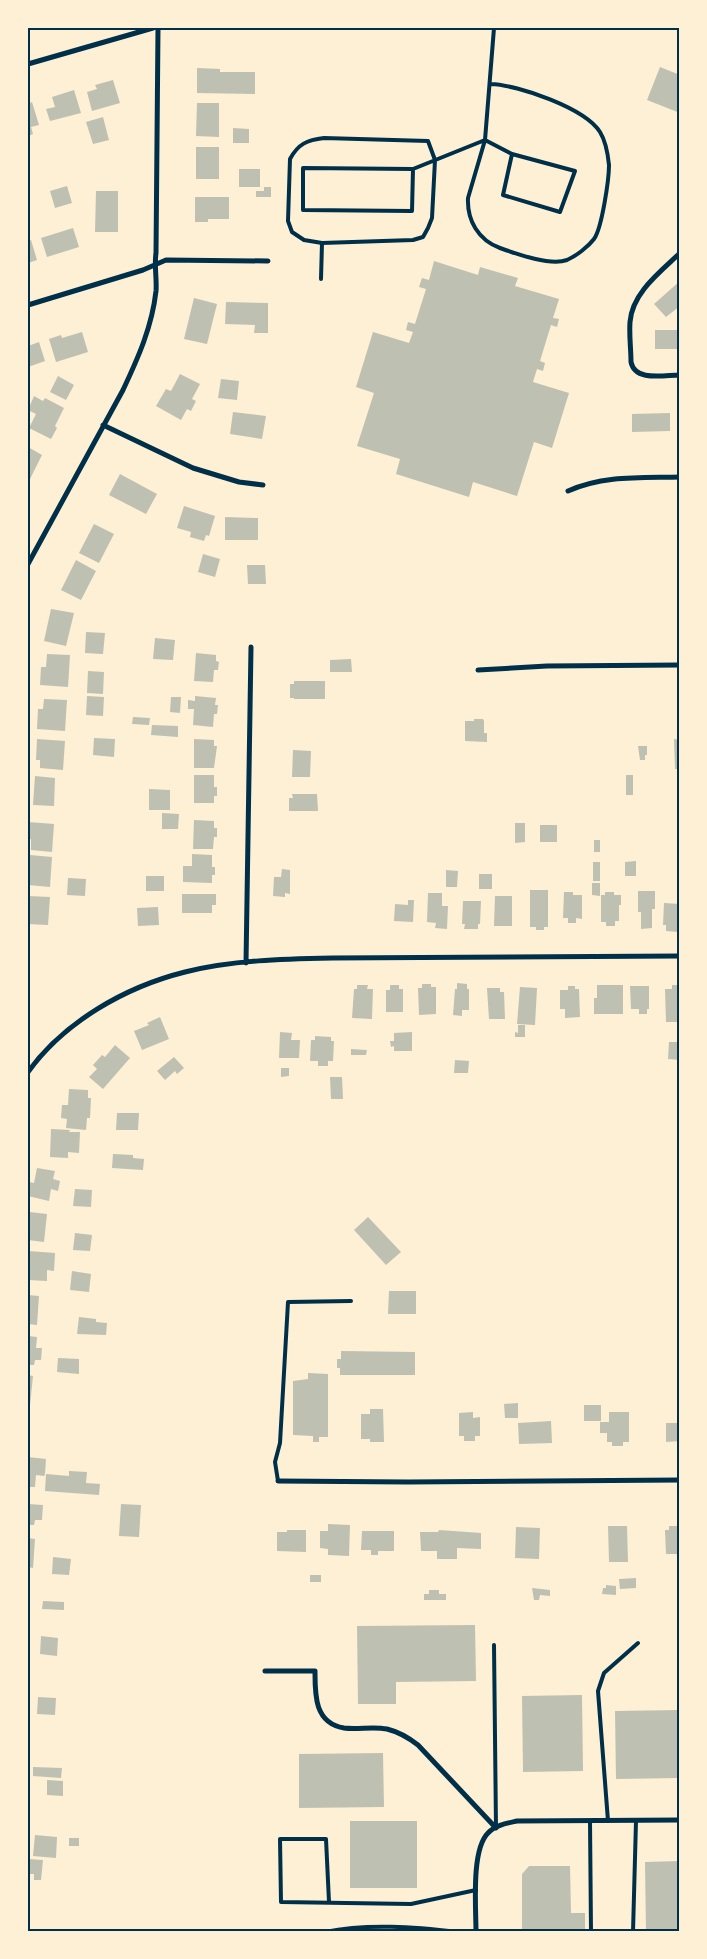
<svg xmlns="http://www.w3.org/2000/svg" width="707" height="1959" font-family="'Space Grotesk',sans-serif">
<rect width="100%" height="100%" fill="#fdf0d5"/>
<path fill="#bec0b2" d="M660,67l20,8v38l-33,-13z
M197,68l23,1v3h35v22l-58,-1z
M113,80l7,23 -28,8 -5,-19 10,-3 -2,-4z
M74,90l7,23 -31,8 -4,-12 9,-2 -3,-10z
M32,102l7,23 -8,2 2,7 -5,2v-32z
M197,103h22v34l-23,-1z
M103,117l6,23 -16,4 -7,-22z
M233,128l16,1v14h-16z
M196,147h23v32h-23z
M239,169h21v18h-21z
M67,186l5,17 -17,5 -5,-17z
M264,187h7v10h-15v-6h8z
M96,191h22v41h-23z
M195,197h34v22h-21v3h-13z
M73,228l6,19 -32,10 -6,-19z
M31,240l6,20 -9,3v-22z
M434,261l44,14 2,-8 38,11 -3,8 44,13 -6,19 6,1 -2,8 -6,-2 -11,36 5,2 -2,8 -6,-2 -4,13 36,11 -17,55 -18,-6 -17,54 -44,-14 -4,15 -73,-23 4,-15 -43,-13 17,-53 -18,-6 17,-55 36,11 4,-11 -7,-2 2,-8 7,2 11,-35 -7,-2 3,-9 7,2z
M680,281v25l-14,11 -12,-13z
M194,298l23,6 -10,40 -23,-5z
M226,302l42,1v30h-14l1,-8 -30,-1z
M655,330h25v19h-25z
M82,332l6,20 -32,10 -7,-23 12,-4 1,3z
M39,342l6,19 -17,6v-21z
M180,374l20,10 -8,15 4,2 -5,10 -4,-2 -6,11 -25,-14 10,-17 5,2z
M58,376l16,9 -8,15 -16,-8z
M221,379l18,2 -2,19 -19,-2z
M34,396l9,5 2,-3 19,10 -9,18 2,2 -6,11 -22,-11 7,-14 -8,-4z
M233,412l33,4 -4,23 -32,-5z
M670,413v18l-38,1v-18z
M28,447l14,8 -14,28z
M120,474l37,20 -11,20 -37,-19z
M184,506l31,10 -6,20 -3,-1 -2,6 -14,-4 1,-5 -14,-4z
M225,517l33,1v22h-33z
M94,524l20,10 -15,29 -20,-10z
M203,554l17,5 -5,18 -17,-5z
M76,560l20,11 -15,29 -20,-10z
M247,565h18l1,19h-18z
M51,609l23,4 -8,33 -22,-5z
M86,632l19,1 -2,21 -18,-1z
M155,638l20,2 -2,20 -20,-1z
M196,653l20,2v6l3,1 -1,8h-4l-1,12 -19,-1z
M47,654l23,1 -2,32 -28,-2 1,-18h5z
M351,659l1,13h-22v-12z
M88,671l16,1 -1,22 -16,-1z
M294,681h31v18h-31v-1h-4v-14h4z
M87,696l17,1 -1,19 -17,-1z
M195,696l21,2 -1,7h3l-1,9h-3l-1,13 -20,-2 1,-16h-6v-9l7,1z
M171,697h10l-1,16 -10,-1z
M44,699l23,1 -2,31 -28,-2 1,-20h5z
M133,717l17,1 -1,7 -17,-1z
M474,719h9l1,2v12h3v9l-22,-1v-20h9z
M152,725l26,1v11l-27,-2z
M94,738l21,1 -1,18 -21,-2z
M37,739l28,2 -2,29 -23,-2v-8h-4z
M194,739l20,1v6h3l-3,22h-20z
M674,739l6,1v29h-5z
M638,746h9v9h-2v5h-5z
M293,750l18,1 -1,26h-18z
M194,775h20v12h3v9h-3v7h-20z
M626,775h7v20h-7z
M35,776l20,2 -1,28 -21,-1z
M149,789l21,1v20h-21z
M292,794h25l1,17h-29v-13h4z
M162,813l17,1 -1,15h-16z
M194,820l20,1v7h3v9h-3l-1,12h-20z
M28,822l26,2 -2,28 -21,-2v-11h-3z
M515,823h10v19l-10,1z
M540,825h17v17h-17z
M594,840h6v12h-6z
M192,854l20,1v12h3v8h-3v8l-29,-1v-16h9z
M30,855l22,2 -2,30 -22,-2v-15z
M636,861v15h-11v-14z
M593,862h7v19h-7z
M282,869l8,1v24l-5,-1v4l-12,-1 1,-19h7z
M446,870l12,1 -1,16h-11z
M479,874h13v15h-13z
M146,876h18v15h-18z
M68,878l18,1 -1,17 -18,-1z
M592,883h8v13l-8,-1z
M530,890h18v37h-4v3h-8v-3h-6z
M638,891h17v18h-3v19l-11,1v-17h-3z
M564,892h9v3h9v24l-6,-1v5h-8v-5h-5z
M605,892h9v3h7v10h-2v16h-4v5h-9v-4h-5v-27h4z
M428,893h14v13h6l-1,23 -12,-1 1,-5 -9,-1z
M182,894h34v11h-4v8h-30z
M28,896l22,1 -2,28 -20,-1z
M495,896h17v30h-18z
M408,900h6l-1,22 -19,-1 1,-17 13,1z
M463,901h18l-1,23h-2v5h-14l1,-5h-3z
M664,903l16,1 -2,28 -12,-1v-6h-3z
M158,907l1,18 -21,1 -1,-18z
M457,983l10,1v5h2v21h-7v6l-9,-1 2,-26h2z
M422,984h9v3h5v27l-17,1 -1,-27h4z
M357,985h11l-1,4h6l-1,30 -20,-1 2,-29h3z
M390,985h9v4h4v23h-17v-22h4z
M597,985h26v29h-29v-16h3z
M672,985h6l2,4v33h-14l-1,-33h7z
M568,986h7v3h4l1,28 -15,1v-9h-5v-19h8z
M630,986h19v23h-2v5h-8v-5h-8z
M520,987l17,1 -2,37 -18,-1z
M487,988h13v4h4l1,27h-16z
M160,1017l9,22 -27,11 -8,-19 15,-6 -2,-2z
M518,1025h7v12h-10v-5l3,1z
M280,1032l12,1 -1,7h9l-1,18h-20z
M412,1032v19h-18v-5l-3,1 -1,-6h4v-8z
M315,1036l16,1v4h3l-1,20h-5v5h-10v-5h-8l1,-21h4z
M669,1042h11v18l-12,-1z
M115,1045l15,13 -27,31 -14,-12 8,-8 -4,-4 9,-10 3,2z
M351,1049l16,1 -1,5h-15z
M174,1057l10,11 -7,6 -2,-3 -10,9 -8,-9z
M455,1060l14,1 -1,12h-14z
M281,1068h8v8l-8,1z
M330,1077h12l1,22h-12z
M69,1089l19,1v8h3l-1,20h-3l-1,12 -20,-2 1,-9 -6,-1 1,-13h6z
M117,1113h22l-1,17h-22z
M51,1129l19,1 -1,2h11l-1,21 -11,-1v6l-18,-1z
M113,1154l20,1v3l11,1 -1,11 -31,-2z
M37,1168l18,3 -2,8 7,2 -2,10 -7,-2 -2,12 -21,-5 1,-14 5,1z
M75,1189l17,1 -1,17 -18,-1z
M29,1212l18,2 -3,28 -16,-2z
M368,1217l33,35 -15,13 -32,-35z
M75,1233l17,2 -2,16 -17,-1z
M28,1251l27,2 -1,18 -7,-1v11l-19,-1z
M72,1271l19,3 -2,18 -19,-2z
M389,1291h27v23h-28z
M28,1295l11,1 -2,29 -9,-1z
M79,1317l17,2v3l11,1 -1,12 -29,-1z
M28,1336l9,1 -1,11h6l-1,12h-6l-1,5h-6z
M341,1351l74,1v23h-75v-7h-3v-9h4z
M58,1358l21,1v15l-22,-2z
M308,1373l20,1v63h-9v5h-6v-6l-20,-1v-54l15,-2z
M28,1375l5,1 -3,29h-2z
M518,1403v15h-13l-1,-14z
M584,1405h17v16h-17z
M370,1409h13l1,33h-14v-3h-9v-25h9z
M473,1412v6l7,-1v19h-5v5h-11v-5h-5v-23z
M609,1412h20v30h-6v4h-11v-4h-5v-9h-7v-11h9z
M551,1421l1,22 -33,1 -1,-21z
M666,1423h14v18l-14,1z
M28,1457l18,2 -1,15 -1,2 -8,-1 -1,12h-7z
M69,1471l18,1 -1,11 14,1 -1,11 -54,-4 1,-17 23,2z
M28,1504l15,1 -1,15h-7l-1,5h-6z
M121,1504l20,1 -2,32 -20,-1z
M328,1524l22,1 -1,31 -21,-1v-6l-8,-1v-17h8z
M608,1526h19l1,36h-19z
M669,1526h11v28h-14l-1,-24h4z
M516,1527l24,1 -1,31 -24,-1z
M287,1530h19v22l-29,-1v-19h10z
M439,1530l42,3v16l-24,-1v11h-20v-8h-16l-1,-19h18z
M362,1531h32v20h-16v4h-7v-5h-10z
M28,1538l7,1 -2,29 -5,-1z
M53,1557l18,2 -2,16 -17,-1z
M310,1575h11v7h-11z
M636,1578v10l-16,1 -1,-10z
M606,1585l10,1v9l-14,-1 1,-6h3z
M532,1588l18,2v6l-10,-1 -1,5h-5z
M429,1590h10v4h7v6h-22v-6h5z
M43,1601l21,1v8l-22,-1z
M475,1625l1,56 -80,1v22h-38l-1,-78z
M41,1636l17,2 -1,18 -17,-2z
M582,1695l1,76 -60,1 -1,-76z
M38,1697l18,1 -1,17 -18,-1z
M680,1710v68l-64,1 -1,-68z
M383,1753l1,54 -85,1v-54z
M33,1767l29,1 -1,10 -28,-2z
M47,1780l16,1v15l-16,-1z
M350,1821h67v67h-67z
M35,1835l22,2 -1,21 -23,-2z
M69,1838h10v8h-10z
M28,1859l15,1 -2,20h-7v-6h-6z
M680,1861v71h-34l-1,-70z
M529,1866h41l1,47h14v19h-63v-58z"/>
<g fill="none" stroke-linecap="round" stroke-linejoin="round">
<path stroke="#003049" stroke-width="4" d="M491,84c27,1 94,24 109,48 5,8 8,23 9,33 0,14 -7,63 -15,74 -6,8 -18,17 -27,21 -17,6 -50,-6 -67,-12 -22,-8 -33,-28 -32,-50l17,-58 9,-112
M324,138l104,3 7,19 -3,58 -4,10 -5,9 -10,3 -91,3 -18,-3 -12,-8 -4,-11 2,-62c8,-15 17,-19 34,-21z
M413,169l-1,42 -109,-1v-42l110,1 72,-29 27,14 63,17 -15,41 -57,-17 9,-41
M321,279l1,-36
M278,1481l-3,-19 5,-19 8,-141 63,-1
M494,1645l2,183
M590,1821l1,111
M608,1821l-10,-130 6,-18 34,-30
M329,1902l-3,-63h-46l1,63 130,2 65,-14
M325,1932c43,-9 90,-5 134,0
M633,1932l3,-111"/>
<path stroke="#003049" stroke-width="5" d="M28,64l125,-36
M680,253c-20,19 -48,40 -50,69 -1,13 1,27 1,40 4,20 33,13 49,13
M28,305l115,-35 23,-10 102,1
M103,425l90,43 46,14 24,3
M568,491c36,-16 73,-13 112,-14
M28,564l95,-174c15,-32 29,-63 33,-99 1,-13 -2,-25 0,-38l2,-225
M478,670l69,-4 133,-1
M246,963l5,-316
M28,1072c36,-50 97,-85 157,-100 48,-12 98,-13 148,-14l347,-2
M278,1481l130,1 272,-2
M265,1671h50c0,23 -1,52 29,57 14,2 28,-2 43,1 12,3 22,9 31,16l78,83
M476,1932c0,-25 -5,-82 12,-99 7,-8 20,-10 29,-12l163,-1"/>
</g>
<rect width="707" height="1959" fill="none" stroke="#fdf0d5" stroke-width="58"/>
<rect x="29" y="29" width="649" height="1901" fill="none" stroke="#003049" stroke-width="2"/>
</svg>
